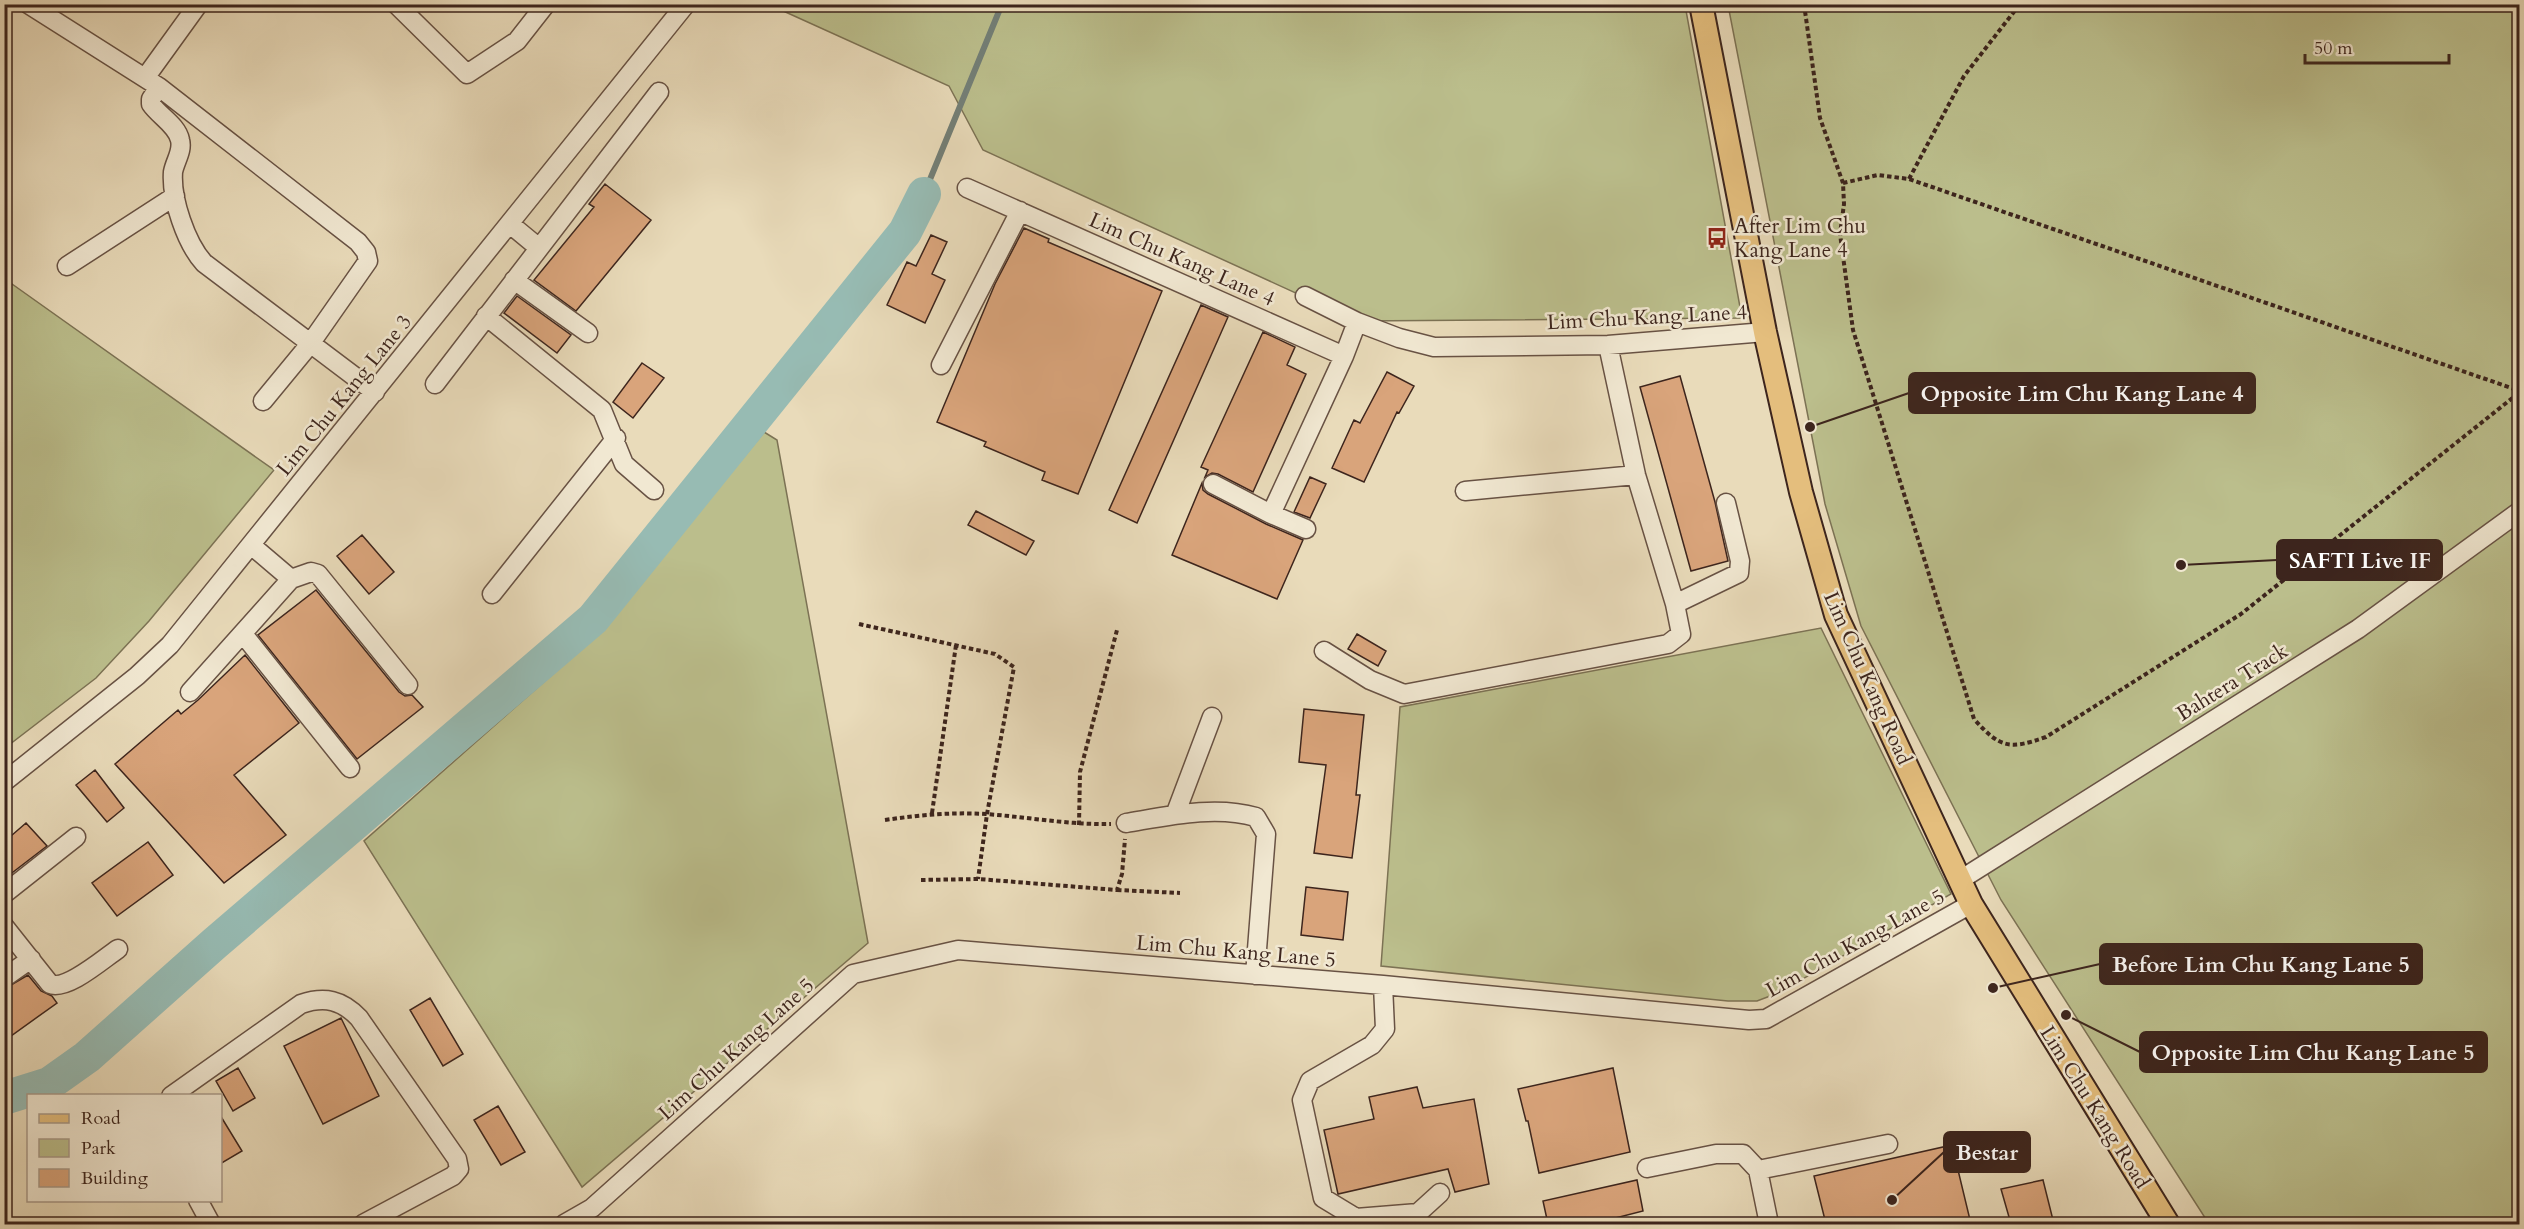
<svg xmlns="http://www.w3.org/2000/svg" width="2524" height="1229" font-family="Cardo,serif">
<rect width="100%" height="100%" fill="#e9dbba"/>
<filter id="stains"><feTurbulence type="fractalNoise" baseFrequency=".00333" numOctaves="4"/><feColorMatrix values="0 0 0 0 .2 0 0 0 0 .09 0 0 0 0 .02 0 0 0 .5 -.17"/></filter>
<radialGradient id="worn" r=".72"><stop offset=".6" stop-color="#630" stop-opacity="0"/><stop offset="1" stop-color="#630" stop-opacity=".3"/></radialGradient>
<path fill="#bbbe8c" stroke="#7c7254" stroke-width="1.5" d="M770,5h915l57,313 -385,3 -374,-171 -34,-64z
M1728,5h791v1219h-310l-208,-324 -140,-274 -36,-122z
M5,279l269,191 -125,151 -53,57 -91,70z
M764,432l13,8 91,503 -286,244 -218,-346 234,-207z
M1821,628l130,266 -173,99 -21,8h-29l-347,-35 19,-259z"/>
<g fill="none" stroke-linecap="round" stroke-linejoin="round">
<path stroke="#737f77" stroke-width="6" d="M924,194l78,-190"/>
<path stroke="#97bbb3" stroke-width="34" d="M4,1098l45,-14 38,-27 127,-113 379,-325 312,-387 19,-38"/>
</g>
<path fill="#d9a47b" stroke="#3d251d" stroke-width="1.5" d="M605,184l46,36 -75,91 -42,-31 60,-73 -5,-3z
M1024,228l25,11 -1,3 114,49 -84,203 -36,-14 3,-8 -61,-26 2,-4 -49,-20 58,-138z
M931,235l16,7 -15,32 13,6 -20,43 -38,-18 20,-43 9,4z
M517,296l54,39 -14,18 -53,-40z
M1201,305l27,12 -91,206 -28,-13z
M1263,332l32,15 -8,18 19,9 -53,118 -35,-18 -6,-1 -7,4 3,-7 -7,-3z
M642,363l22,15 -31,40 -20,-16z
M1387,372l27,14 -15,27 -2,-1 -33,70 -32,-14 22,-48 6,3z
M1680,376l35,126 13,59 -37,10 -51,-184z
M1310,477l16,7 -16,34 -16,-6z
M1202,483l1,7 5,4 58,30 37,16 -26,59 -105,-44z
M976,511l58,30 -8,14 -58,-30z
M362,535l32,37 -25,22 -32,-38z
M316,590l83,102 6,4 7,-1 11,12 -66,52 -99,-124z
M1357,634l29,17 -8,15 -30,-17z
M245,655l54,68 -65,52 52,60 -62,48 -109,-119 63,-54 3,4 17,-14z
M1304,709l60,6 -8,80h4l-8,63 -38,-5 12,-88 -27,-3z
M95,770l29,38 -17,14 -31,-37z
M26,823l21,23 -43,33v-37z
M148,842l25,33 -56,41 -25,-33z
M1306,887l42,5 -5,48 -42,-5z
M28,975l13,16 11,5 5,7 -53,38v-52z
M430,998l33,56 -20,12 -33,-56z
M341,1018l38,78 -56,28 -39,-78z
M238,1068l17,30 -22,13 -17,-30z
M1613,1068l17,84 -91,21 -11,-52h-2l-8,-32z
M1417,1087l6,21 51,-9 15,85 -34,8 -7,-23 -110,25 -14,-64 50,-11 -5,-22z
M498,1106l27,46 -24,13 -27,-45z
M220,1115l22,36 -22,13z
M1952,1145l19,79h-145l-12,-48z
M1637,1180l6,31 -51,13h-44l-5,-23z
M2043,1180l11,44h-43l-10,-35z"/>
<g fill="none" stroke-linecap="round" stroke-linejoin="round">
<defs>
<path id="minor" d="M28,4l131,83 199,155 8,10 2,9 -58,83 -47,57
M396,4l71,70 50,-33 29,-37
M145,78l52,-72
M159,87l-8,12v5c8,12 26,21 29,36 3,11 -5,21 -7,32 -2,27 13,71 31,91l171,129
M967,188l377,168 13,-34
M510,224l29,24
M67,266l108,-70
M514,280l74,53
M1305,296l52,26 42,16 35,9 174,-2 157,-13
M486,316l116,94 22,54 30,26
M941,365l79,-154
M435,384l224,-292
M1213,484l58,30 73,-158
M1465,491l171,-16
M1271,514l35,15
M251,545l40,34
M492,594l124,-156
M1675,604l64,-31 1,-12 -14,-58
M243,634l107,134
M1324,651l46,29 34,14 264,-50 13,-10 -6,-30 -39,-129 -28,-130
M190,692l101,-113 20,-7 7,2 90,111
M4,782l133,-106 33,-31 516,-641
M1175,815l37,-98
M1126,823c42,-7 89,-18 130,-6l10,17 -11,141
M1960,880l398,-251 162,-118
M4,894l72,-57
M4,926l46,58c17,7 53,-25 68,-35
M4,978l27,-19
M1383,985l2,44 -13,16 -62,36 -8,19 21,98 33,20 62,-5 22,-20
M171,1096l130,-92c24,-8 41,-4 58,14l98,141 2,10 -6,7 -90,48
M1647,1168l69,-14h27l15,16 11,54
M1758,1170l130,-26
M198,1200l13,24
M564,1224l28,-16 261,-234 105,-24 425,35 366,35 17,-1 205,-115"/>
<path id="major" d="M1701,4l64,328 36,160 35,123 135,289 197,320"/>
</defs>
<use href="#minor" stroke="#685244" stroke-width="21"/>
<use href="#major" stroke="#3d251d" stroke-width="26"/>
<path stroke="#3d251d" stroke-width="4" stroke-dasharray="4.5 3" stroke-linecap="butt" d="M1804,4l16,114 23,65 1,21 -4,30 13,96 121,389c26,29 35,31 72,18l195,-123 279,-222
M1909,179l55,-103 56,-72
M1843,183l35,-8 31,4 611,212
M859,624l136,30 19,13 -27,147 -9,65
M932,813l24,-168
M885,820c34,-5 66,-8 101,-6 42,3 83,11 125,10
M1079,825l1,-53 37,-142
M921,880l57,-1 139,11 5,-16 3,-35
M1117,890l63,3"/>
<use href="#minor" stroke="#f1e8d2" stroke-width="18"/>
<use href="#major" stroke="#e4be7d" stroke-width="22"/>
</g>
<defs>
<symbol id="bus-bare" viewBox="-9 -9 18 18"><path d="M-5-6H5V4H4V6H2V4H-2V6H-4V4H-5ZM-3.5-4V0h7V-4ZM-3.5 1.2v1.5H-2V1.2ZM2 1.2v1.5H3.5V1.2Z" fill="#8f2418" stroke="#f1e8d2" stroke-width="2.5" paint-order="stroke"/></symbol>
</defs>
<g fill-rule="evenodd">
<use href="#bus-bare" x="1702" y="223" width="30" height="30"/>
</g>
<g text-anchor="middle" stroke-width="5" stroke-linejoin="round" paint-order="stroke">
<g font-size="21" fill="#3d251d" stroke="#f1e8d2" text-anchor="start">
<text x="1734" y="233">After Lim Chu<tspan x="1734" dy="24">Kang Lane 4</tspan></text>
</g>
<g font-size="21" fill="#3d251d" stroke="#f1e8d2">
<text transform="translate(1182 259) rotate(24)" y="7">Lim Chu Kang Lane 4</text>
<text transform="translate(1647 317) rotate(-3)" y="7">Lim Chu Kang Lane 4</text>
<text transform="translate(344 395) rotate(-51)" y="7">Lim Chu Kang Lane 3</text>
<text transform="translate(1868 678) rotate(66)" y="7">Lim Chu Kang Road</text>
<text transform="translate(2232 682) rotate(-32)" y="7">Bahtera Track</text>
<text transform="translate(1855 943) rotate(-29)" y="7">Lim Chu Kang Lane 5</text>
<text transform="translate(1236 951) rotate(5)" y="7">Lim Chu Kang Lane 5</text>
<text transform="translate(736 1049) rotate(-42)" y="7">Lim Chu Kang Lane 5</text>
<text transform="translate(2095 1107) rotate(58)" y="7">Lim Chu Kang Road</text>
</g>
</g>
<path fill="none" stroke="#3d251d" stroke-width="2" d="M1810 427L1909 393M2181 565L2277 560M1993 988L2100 964M2066 1015L2140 1052M1892 1200L1944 1152"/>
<g fill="#3d251d" stroke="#f1e8d2" stroke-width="2">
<circle cx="1810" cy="427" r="6"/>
<circle cx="2181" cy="565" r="6"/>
<circle cx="1993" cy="988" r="6"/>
<circle cx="2066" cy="1015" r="6"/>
<circle cx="1892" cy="1200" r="6"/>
</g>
<g fill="#3d251d" stroke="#3d251d" stroke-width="2">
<rect x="1909" y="373" width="346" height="40" rx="6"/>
<rect x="2277" y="540" width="165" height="40" rx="6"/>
<rect x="2100" y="944" width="322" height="40" rx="6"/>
<rect x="2140" y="1032" width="347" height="40" rx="6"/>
<rect x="1944" y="1132" width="86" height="40" rx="6"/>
</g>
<g font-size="22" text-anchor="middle" font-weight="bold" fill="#fff">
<text x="2082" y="401">Opposite Lim Chu Kang Lane 4</text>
<text x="2360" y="568">SAFTI Live IF</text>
<text x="2261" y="972">Before Lim Chu Kang Lane 5</text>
<text x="2313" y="1060">Opposite Lim Chu Kang Lane 5</text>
<text x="1987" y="1160">Bestar</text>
</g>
<rect width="2524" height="1229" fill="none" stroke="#e9dbba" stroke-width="24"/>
<rect x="6" y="6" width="2512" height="1217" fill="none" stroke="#3d251d" stroke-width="3"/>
<rect x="12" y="12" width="2500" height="1205" fill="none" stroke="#3d251d" stroke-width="1.5"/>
<rect x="27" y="1094" width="195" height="108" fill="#f1e8d2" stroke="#a99a8a" stroke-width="1.5"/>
<rect x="39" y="1114" width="30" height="9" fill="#e4be7d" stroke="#a99a8a" stroke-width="1.5"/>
<text x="81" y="1124" font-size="18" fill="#3d251d">Road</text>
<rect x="39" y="1139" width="30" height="18" fill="#bbbe8c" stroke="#a99a8a" stroke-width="1.5"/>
<text x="81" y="1154" font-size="18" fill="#3d251d">Park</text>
<rect x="39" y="1169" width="30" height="18" fill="#d9a47b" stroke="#a99a8a" stroke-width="1.5"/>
<text x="81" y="1184" font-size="18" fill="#3d251d">Building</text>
<path d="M2305 54v9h144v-9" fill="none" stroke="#3d251d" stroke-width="3"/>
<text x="2314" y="54" font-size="18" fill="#3d251d" stroke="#f1e8d2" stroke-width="4.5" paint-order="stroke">50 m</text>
<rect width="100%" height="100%" filter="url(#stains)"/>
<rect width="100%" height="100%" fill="url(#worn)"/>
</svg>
